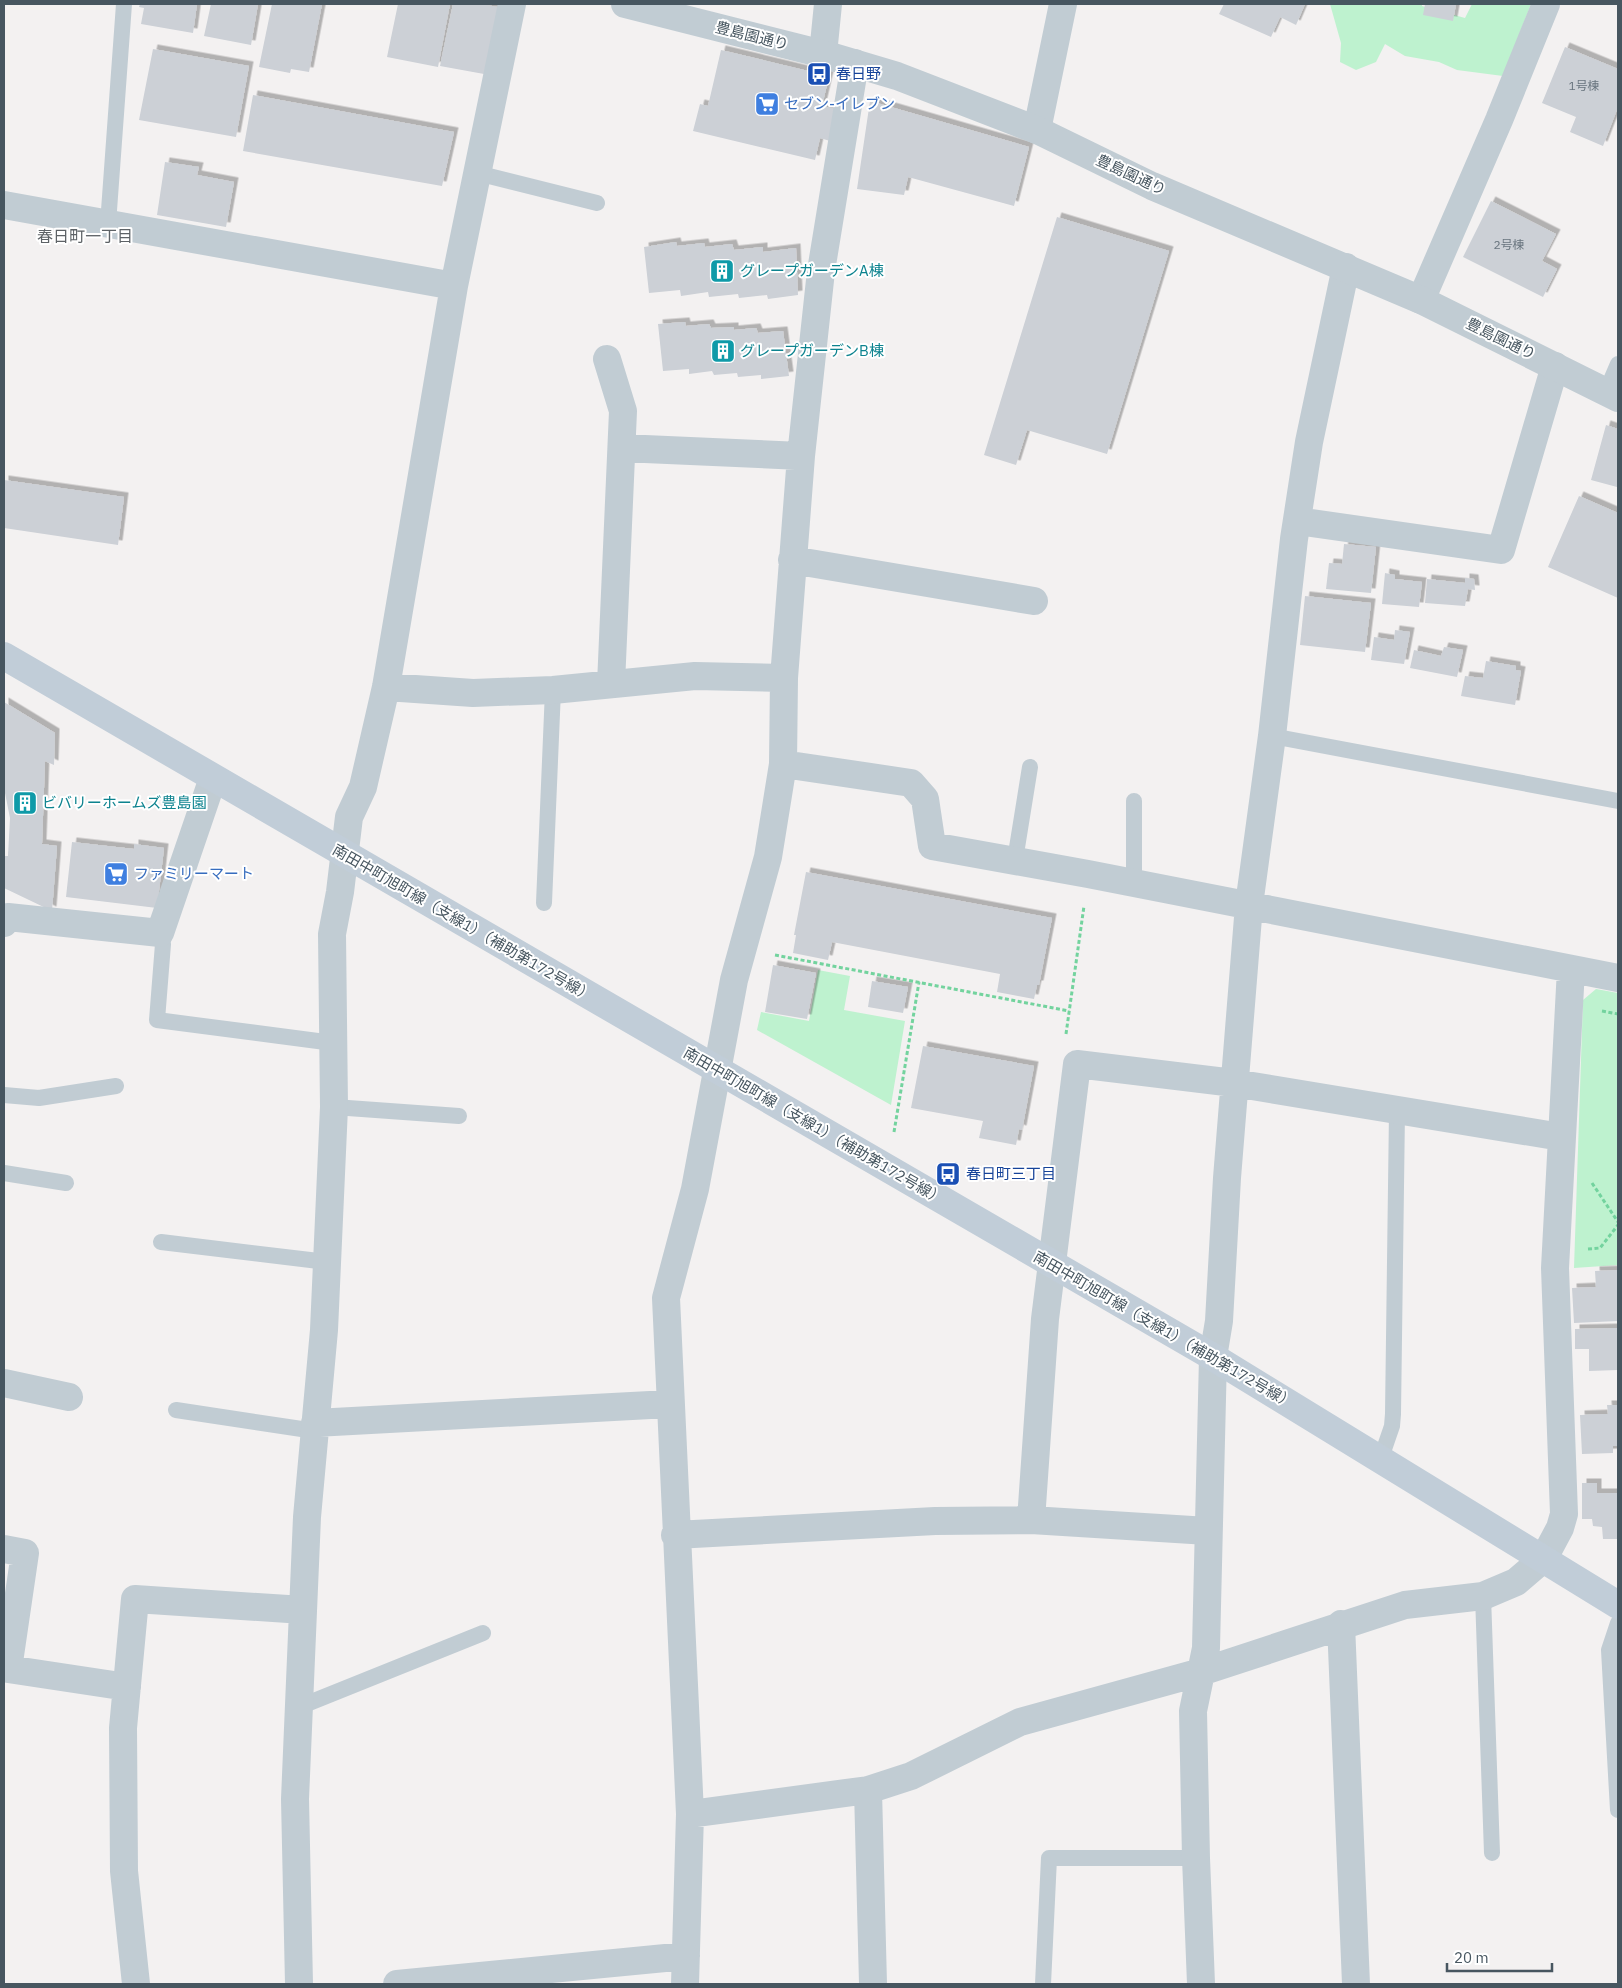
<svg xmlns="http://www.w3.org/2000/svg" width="1622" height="1988" font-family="'IBM Plex Sans','Noto Sans JP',sans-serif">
<defs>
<filter id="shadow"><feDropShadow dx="4.5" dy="-4.5" stdDeviation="0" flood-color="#0004"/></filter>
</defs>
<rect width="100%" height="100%" fill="#f3f1f1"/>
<path fill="#bef2cf" d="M1330,4h92v2l43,12 7,-14h59l-28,72 -46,-6 -18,-8 -34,-6 -20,-12 -9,18 -20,8 -16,-8 1,-19z
M818,970l32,6 -6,34 61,11 -14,84 -134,-75 4,-18 48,9z
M1596,989l22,4v272l-44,3 9,-268z"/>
<path fill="#ccd0d6" filter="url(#shadow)" d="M140,4h57l-4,29 -52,-9 3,-16 -5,-1z
M211,4h47l-7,41 -47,-9z
M272,4h50l-13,68 -18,-3 -1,4 -31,-6z
M398,4h52l-12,63 -51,-10z
M453,4h27l18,3 -14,67 -44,-8z
M1224,4h81l-9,21 -16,-8 -9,20 -52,-23z
M1425,4h31l-3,17 -30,-6z
M1565,47l53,22v38l-15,39 -33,-14 6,-15 -34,-14z
M153,49l96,17 -13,71 -97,-17z
M721,50l108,26 -7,30 16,4 -8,31 -10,-3 -5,22 -122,-29 7,-27 8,2z
M253,95l201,37 -12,54 -199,-35z
M870,101l159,46 -15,59 -106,-29 -4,18 -47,-6z
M165,162l34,5 -2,8 37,7 -8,45 -69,-12z
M1491,201l65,33 -14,27 15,8 -14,28 -80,-40z
M1057,217l112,34 -62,203 -80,-24 -11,35 -32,-10z
M676,242l1,4 27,-3 1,4 27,-3 2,6 29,-3v5l33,-4 2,47 -30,4 -1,-4 -28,3 -1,-4 -29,3 -1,-5 -27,4 -1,-6 -31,3 -5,-46z
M685,322l1,4 23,-2 2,4 23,-1v3l22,-2 2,5 25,-2 6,45 -28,3v-4l-23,2 -1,-4 -23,2 -2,-4 -23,3v-5l-26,2 -5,-47z
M1606,425l12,4 -1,58 -26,-7z
M4,480l120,17 -6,48 -114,-17z
M1579,496l39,17v85l-70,-31z
M1344,544l32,3 -5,46 -45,-4 3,-26 13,1z
M1385,573l10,2v4l27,3 -3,25 -37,-3z
M1465,578l9,1 1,11 -7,-1 -3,17 -40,-3 2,-24 38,4z
M1305,596l66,7 -6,49 -65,-7z
M1395,630l15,2 -6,32 -33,-4 3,-23 20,3z
M1444,647l19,3 -6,27 -47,-9 4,-18 27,6z
M1486,661l30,5v4l5,1 -6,34 -54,-9 4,-20 18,2z
M4,702l51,31 -1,32 -9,-4 -3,83 15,2 -5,65 -48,-23v-32h4l2,-38 -6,-30z
M72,842l62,7v-5l30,4 -7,60 -91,-11z
M806,872l246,46 -13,67h-2l-3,14 -37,-7 3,-18 -168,-32 -4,18 -35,-7 3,-18h-2z
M773,965l43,8 -9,46 -42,-7z
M872,981l36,6 -5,26 -35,-6z
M923,1046l111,20 -12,64 -3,-1 -3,16 -37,-7 4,-17 -72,-13z
M1618,1270v51l-44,2 -2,-35 24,-1 -1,-16z
M1618,1328v42l-29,1v-22h-14v-20z
M1607,1405h11v41h-5v7l-31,1 -2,-39 28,-1z
M1582,1483h15v10h21v46h-15l-1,-12 -9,-1 -1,-7h-10z"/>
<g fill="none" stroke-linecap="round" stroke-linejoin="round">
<path stroke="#73d39e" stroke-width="3" stroke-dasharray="4 2.5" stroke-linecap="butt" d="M775,955l294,56
M1602,1011l16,3
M1066,1034l18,-128
M894,1132l25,-150
M1592,1183l26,39
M1588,1249l12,-1 18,-23"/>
<path stroke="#c1ccd3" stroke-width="16" d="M477,173l120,30
M108,224l16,-220
M1606,392l12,-28
M1272,736l346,65
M1015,860l15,-93
M1134,883v-82
M544,903l9,-213
M160,933l3,11 -6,76 176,23
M4,1095l35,3 77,-12
M334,1107l125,9
M4,1173l62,10
M161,1242l166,20
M176,1410l139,21
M1381,1458l11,-32 1,-12 4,-303
M1483,1596l9,257
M1618,1623l-9,27 9,160
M299,1707l184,-74
M1043,1984l6,-126h147"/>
<path stroke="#c1ccd3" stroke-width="28" d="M823,54l5,-50
M1037,130l26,-126
M4,205l450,81
M1421,300l78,-180 47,-116
M607,359l16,52 -12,273
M622,448l179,8
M1297,521l204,29 54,-184
M792,560l242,41
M386,687l87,6 80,-3 142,-14 89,2
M783,764l128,19 14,16 7,47 156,28 530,104
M4,923l4,-6 152,16 53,-155
M4,1383l65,14
M315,1423l354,-19
M1031,1520l14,-201 32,-255 157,19 327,54
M675,1535l260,-14 96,-1 177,11
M4,1549l21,4 -17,116 119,18
M1341,1624l15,360
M868,1790l5,194
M690,1814l178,-24 43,-14 109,-54 181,-50 204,-67 78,-9 33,-14 28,-24 16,-30 4,-14 -9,-246 16,-299
M136,1984l-12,-113 -1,-143 12,-129 168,11
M299,1984l-4,-185 12,-282 17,-187 10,-223 -2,-173 8,-42 9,-75 14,-30 23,-100 68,-401 58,-282
M397,1984l289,-28
M685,1984l5,-170 -24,-516 29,-109 39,-209 34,-123 15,-93 1,-86 17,-222 20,-185 34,-208
M1201,1984l-5,-126 -3,-147 13,-63 7,-291 6,-36 8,-143 22,-273 23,-169 22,-197 15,-97 37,-175"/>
<path stroke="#c1ccd3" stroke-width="28" d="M625,4l198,50 74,22 140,54 115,56 269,114 197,98"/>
<path stroke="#c1cdd8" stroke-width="28" d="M4,656l1209,701 405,248"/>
</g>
<defs>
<symbol id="bus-square" viewBox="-11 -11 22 22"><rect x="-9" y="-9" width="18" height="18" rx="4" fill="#1a4fb4" stroke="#fff"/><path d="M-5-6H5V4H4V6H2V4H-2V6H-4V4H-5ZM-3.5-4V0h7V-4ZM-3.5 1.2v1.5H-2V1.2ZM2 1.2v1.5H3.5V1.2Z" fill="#fff"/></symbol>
<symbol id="supermarket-square" viewBox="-11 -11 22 22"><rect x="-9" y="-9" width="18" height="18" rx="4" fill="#3f7fe0" stroke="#fff"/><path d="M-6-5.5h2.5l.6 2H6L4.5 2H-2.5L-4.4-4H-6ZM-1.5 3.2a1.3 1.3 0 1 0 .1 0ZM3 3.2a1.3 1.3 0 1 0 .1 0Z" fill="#fff"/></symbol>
<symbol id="building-square" viewBox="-11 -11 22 22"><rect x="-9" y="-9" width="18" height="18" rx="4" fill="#0f9aa8" stroke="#fff"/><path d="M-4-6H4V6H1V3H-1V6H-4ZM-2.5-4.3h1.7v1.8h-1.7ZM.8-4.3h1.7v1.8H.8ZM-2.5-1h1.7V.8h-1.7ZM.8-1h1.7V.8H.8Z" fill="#fff"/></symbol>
</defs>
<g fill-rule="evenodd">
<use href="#bus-square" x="805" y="60" width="28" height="28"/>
<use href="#supermarket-square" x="753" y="90" width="28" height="28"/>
<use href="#building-square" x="708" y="257" width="28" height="28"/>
<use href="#building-square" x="709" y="337" width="28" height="28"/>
<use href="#building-square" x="11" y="789" width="28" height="28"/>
<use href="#supermarket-square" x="102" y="860" width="28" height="28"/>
<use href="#bus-square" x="934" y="1160" width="28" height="28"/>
</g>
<g text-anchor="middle" stroke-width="4" stroke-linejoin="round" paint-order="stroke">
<g font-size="12" fill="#68747e">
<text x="1584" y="90">1号棟</text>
<text x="1509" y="249">2号棟</text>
</g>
<g font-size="15" fill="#475660" stroke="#fff">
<text transform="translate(752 36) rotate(14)" y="5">豊島園通り</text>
<text transform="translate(1131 175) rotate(25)" y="5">豊島園通り</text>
<text transform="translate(1501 339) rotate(26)" y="5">豊島園通り</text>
<text transform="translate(463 923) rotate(30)" y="5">南田中町旭町線（支線1）（補助第172号線）</text>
<text transform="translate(814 1126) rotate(30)" y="5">南田中町旭町線（支線1）（補助第172号線）</text>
<text transform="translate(1164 1330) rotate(30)" y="5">南田中町旭町線（支線1）（補助第172号線）</text>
</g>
<g font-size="15" fill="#164399" stroke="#fff" text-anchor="start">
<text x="836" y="79">春日野</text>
<text x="966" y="1179">春日町三丁目</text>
</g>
<g font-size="15" fill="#366cbe" stroke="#fff" text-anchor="start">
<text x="784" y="109">セブン-イレブン</text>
<text x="134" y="879">ファミリーマート</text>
</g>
<g font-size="15" fill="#0d838f" stroke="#fff" text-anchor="start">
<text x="740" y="276">グレープガーデンA棟</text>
<text x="740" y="356">グレープガーデンB棟</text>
<text x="42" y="808">ビバリーホームズ豊島園</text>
</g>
<g font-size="16" fill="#5d6266" stroke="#fff">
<text x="85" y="242">春日町一丁目</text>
</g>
</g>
<rect width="1622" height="1988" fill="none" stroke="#475660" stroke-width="10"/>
<path d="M1447 1963v8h105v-8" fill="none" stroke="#475660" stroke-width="2.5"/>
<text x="1454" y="1963" font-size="15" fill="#475660" stroke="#ffffff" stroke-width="4" paint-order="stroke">20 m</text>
</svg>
